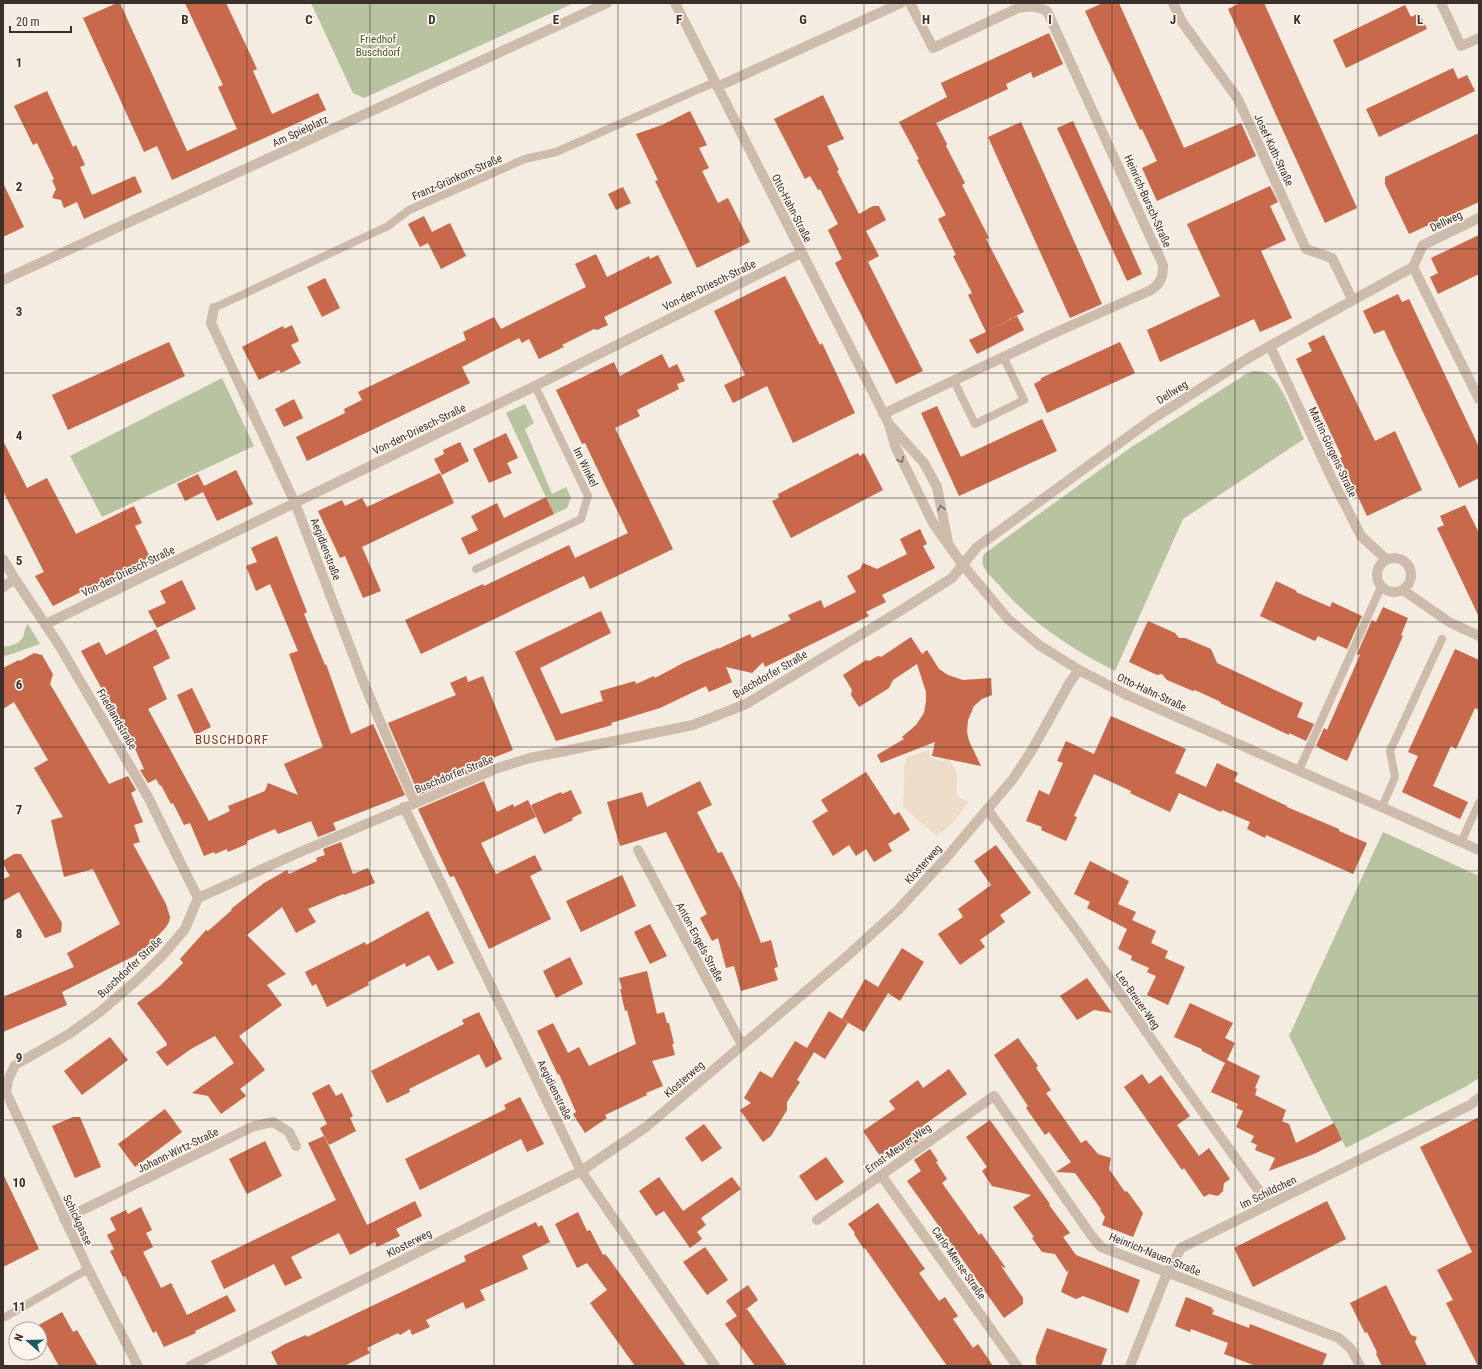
<svg xmlns="http://www.w3.org/2000/svg" width="1482" height="1369" font-family="'Roboto Condensed',sans-serif">
<rect width="100%" height="100%" fill="#f4ebe1"/>
<path fill="#b8c4a0" d="M311,3h263l-210,95 -11,-5z
M1253,371c5,0 11,0 15,3 14,8 29,50 36,65l-121,80 -68,152c-44,-22 -85,-49 -117,-87 -8,-9 -20,-17 -14,-30l146,-106 116,-74z
M222,378l32,68 -152,71 -32,-61z
M525,404l9,19 -9,6 27,65 14,-7 5,11 -4,10 -13,6 -48,-101z
M28,624l12,20 -37,13v-10c8,-1 16,-3 20,-10 2,-5 1,-9 5,-13z
M1383,832l96,44v202l-14,9 -119,61 -57,-112z"/>
<path fill="#ecdcc8" d="M929,750l1,8 13,3 2,-8 12,20 -1,23 13,6 -16,20 -16,14 -34,-29 2,-45 2,-5z"/>
<path fill="#c8694b" d="M117,3h3l67,148 50,-22 -19,-42 5,-2 -38,-82h41l31,66 -4,2 19,43 46,-21 8,17 -154,70 -15,-34 -13,6 -61,-134z
M1103,3h16l65,145 57,-25 15,33 -99,45 -15,-33 15,-7 -15,-32 -2,1 -55,-119z
M1240,3h24l93,205 -32,15 -97,-214z
M1405,5l6,12 8,-4 8,16 -81,39 -13,-28z
M1049,33l14,31 -30,14 -2,-6 -25,12 2,5 -72,34 11,21 -1,2 19,37 -3,2 27,53 -3,1 38,73 -35,18 28,-14 7,14 -47,24 -8,-14 17,-8 -18,-37 4,-2 -19,-37 3,-1 -18,-36 8,-4 -29,-55 2,-1 -20,-37 48,-25 -6,-14z
M1453,68l5,11 9,-4 8,16 -96,46 -13,-28z
M47,91l26,56 3,-2 9,20 -5,2 12,28 43,-19 7,16 -58,27 -7,-17 -13,6 -3,-8 -9,-2 4,-9 -4,-9 2,-1 -17,-36 -4,2 -19,-39z
M823,95l21,44 -17,7 12,24 -2,1 22,43 14,-8h6l7,14 -20,11 13,25 -11,6 55,109 -27,13 -61,-121 7,-4 -14,-29 10,-6 -18,-35 -2,1 -8,-14 -5,3 -31,-60z
M690,111l17,34 -8,3 10,20 -7,3 16,32 10,-5 22,44 -53,26 -42,-87 3,-1 -22,-46 26,-9z
M1073,121l69,153 -15,7 -70,-153z
M1021,122l81,182 -32,14 -82,-181z
M1479,133v69l-70,32 -24,-50v-7z
M3,183l21,44 -21,10z
M1270,186l8,16 -8,4 16,34 -25,11 31,67 -32,14 -6,-13 -94,43 -13,-32 73,-34 -33,-72z
M623,187l8,16 -15,7 -8,-16z
M424,216l8,16 18,-9 16,33 -25,13 -13,-26 -8,4 -12,-23z
M1479,235v39l-41,20 -8,-17 8,-4 -7,-15z
M596,254l11,23 42,-21 1,3 8,-4 14,28 -68,34 4,8 -11,5 -3,-1 -32,16 2,2 -25,12 -10,-20 -7,4 -3,-5 -57,29 8,16 -163,78 -11,-24 49,-24 -1,-4 18,-9 -4,-8 108,-52 -3,-8 31,-15 7,12 85,-42 -11,-23z
M785,276l35,69 2,-2 33,70 -62,30 -26,-57 -34,17 -9,-18 21,-10 -31,-64z
M325,278l15,30 -18,9 -15,-30z
M1398,294l4,8 7,-3 70,148v31l-20,10 -75,-158 -10,4 -11,-23z
M292,325l7,16 -8,4 10,18 -20,10 -2,-3 -20,10 -17,-33 41,-21 1,3z
M1324,335l51,106 20,-10 27,59 -55,26 -27,-58 2,-1 -46,-98 16,-8 -4,-8z
M169,342l16,34 -117,54 -16,-35z
M1120,342l15,31 -88,40 -13,-29 7,-4v-2z
M662,354l7,14 8,-4 8,17 -8,3 2,5 -42,21 3,6 -25,12 58,121 -83,40 -6,-13 -163,78 -16,-34 78,-36 1,2 85,-41 6,13 53,-25 -43,-90 -3,1 -26,-54 58,-28 6,14z
M294,399l9,19 -19,9 -9,-18z
M937,406l24,51 81,-38 15,32 -98,45 -38,-83z
M506,433l12,25 -11,5 5,10 -23,10 -16,-34z
M3,441l24,47 20,-10 29,56 58,-28 8,17 -7,3 15,31 -97,49 -18,-30 9,-4 -41,-81z
M460,442l9,19 -27,14 -8,-16 10,-5 -1,-4z
M858,453l2,3 4,-3 19,37 -92,48 -19,-37 7,-3 -1,-4z
M236,470l17,34 -36,17 -14,-29 -18,9 -8,-17 21,-10 6,12z
M440,473l14,30 -92,44 19,44 -18,7 -18,-42 -5,2 -22,-47 24,-11 3,6 17,-8 5,9z
M546,497l8,17 -85,41 -8,-17 17,-8 -7,-14 26,-13 7,15z
M1465,505l14,28v84l-42,-89 7,-3 -4,-9z
M920,529l7,15 -4,2 12,22 -53,27 4,7 -20,10 3,4 -104,51 -2,-5 -11,11 -26,-6 6,15 -23,10 -3,-6 -46,22 -49,15 1,2 -56,16 -41,-89 86,-41 10,22 -71,35 21,46 42,-13 -3,-10 35,-10 1,3 18,-8 1,2 30,-16 33,-14v1l32,-15 2,4 39,-18 -3,-5 33,-15 3,8 32,-16 -9,-16 13,-7 3,-6 14,6 30,-15 -7,-15z
M277,536l30,76 -3,2 21,51 1,-1 25,70 22,-10 32,71 -72,28 3,7 -18,7 -7,-16 -33,13 -3,-5 -28,12v3l-19,8 -1,-3 -12,5 -1,-2 -10,4 -14,-33 -6,2 -11,-22 -2,1 -10,-19 -1,1 -4,-7 -8,4 -8,-13 4,-1 -8,-18 -55,-100 18,-9 7,13 50,-26 14,29 -17,9 14,32 -19,10 61,112 21,-10 -2,-5 37,-15 3,-8 30,12 -14,-31 39,-17 -34,-93 9,-3 -28,-67 -14,7 -10,-25 11,-4 -6,-14z
M182,580l14,29 -39,19 -9,-17 18,-8 -6,-12z
M1276,581l21,10 -1,1 34,15 2,-5 30,14 -15,33 -29,-13 -3,5 -55,-25z
M1383,607l25,11 -7,17 2,1 -56,125 -28,-13v-1l-3,-1 8,-18 3,2 33,-75 -3,-1 15,-34 4,2z
M1148,621l27,12 4,5h6l26,11 6,14 86,40 -6,14 17,7 -8,17 -17,-8v2l-69,-32 1,-1 -26,-12 -2,1 -26,-11 -5,-6 -5,1 -28,-13z
M911,637l11,17 5,-4 12,19 9,6 15,5 28,-2 1,17 -10,4 -8,7 -6,14 -1,12 2,9 12,25 -49,-10 3,-14 -54,21 -4,-8 27,-16 -2,-2 14,-12 8,-12 2,-12v-9l-9,-28 -24,16 -4,8 -30,19 -8,-12 1,-5 -9,-15 23,-15 3,1 9,-5 3,1z
M1455,649l24,11v50l-4,-2 -19,41 -5,-3 -18,40 35,16 -8,17 -58,-27 16,-36 -10,-4z
M34,653l8,2 11,19 -3,10 59,100 19,-8 8,14 -5,3 12,29 -9,3 6,17 -7,2 33,60 4,13 -1,5 -3,5 -12,13 -16,14 -76,38 5,13 -64,27v-35l71,-30 -7,-14 53,-29 -27,-55 -29,8 -13,-57 12,-3 -29,-49 14,-8 -34,-58 -11,7v-41l16,-8 1,1z
M466,676l2,6 15,-6 30,74 -36,14 2,5 -60,26 -31,-72 68,-28 -6,-12z
M192,688l19,39 -16,8 -18,-40z
M1111,716l75,33 -11,24 31,14 11,-24 21,10 -4,8 53,25v1l52,22v2l28,12 -14,31 -87,-39 -1,3 -18,-9 3,-7 -28,-12 -1,2 -42,-19 -9,19 -40,-19 1,-2 -37,-17 -20,42 3,1 -11,24 -25,-11 1,-3 -16,-6 13,-31 10,5 14,-32 -6,-2 9,-20 28,13z
M866,772l28,43 5,-3 11,18 -22,14 4,7 -18,11 -8,-13 -10,7 -7,-11 -16,11 -21,-35 16,-10 -7,-11z
M484,781l13,31 16,-8 1,3 14,-7 8,17 -55,26 15,31 39,-19 7,15 -12,6 21,43 -62,30 -35,-73 -4,1 -32,-68z
M700,781l12,24 -15,7 21,41 4,-1 20,41 19,50 10,-3 7,27 -4,1 4,12 -37,11 -7,-25 -8,2 -8,-30 -6,3 -12,-23 7,-4 -41,-82 -46,14 -13,-44 35,-10 5,15z
M571,790l11,23 -10,5 1,2 -29,14 -13,-29 30,-13 1,2z
M341,842l12,32 15,-6 7,15 -31,12 -1,-1 -35,15 8,13 -20,11 -14,-26 -35,28 39,39 -19,11 15,20 -43,31 26,34 -25,19 6,7 -25,18 -13,-18 -16,-3 42,-30 -19,-27 -24,13 -24,17 -11,-14 11,-7 -1,-3 -29,-39 23,-17 23,-23 -3,-4 26,-29 2,1 24,-21 -1,-1 33,-26 23,-13 2,4 28,-13 -1,-3 9,-3 -2,-6z
M996,845l35,48 -31,22 5,7 -25,18 5,7 -25,18 -22,-31 25,-17 -5,-8 33,-24 -17,-24z
M14,854h7l41,69 -1,9 -16,6 -26,-46 -16,9v-22l7,-3 -7,-12v-3z
M1090,861l39,20 -11,23 18,8 -4,8 24,11 -5,12 17,8 -3,7 20,9 -17,38 -21,-10 9,-19 -9,-4 2,-4 -18,-8 1,-4 -14,-7 9,-20 -40,-21 3,-6 -16,-8z
M622,875l14,31 -55,26 -15,-31z
M428,911l26,52 -16,8 -9,-16 -23,12 -1,-4 -37,19 1,3 -42,22 -11,-23 -4,2 -7,-14 60,-30 1,3z
M650,924l17,32 -17,8 -16,-32z
M902,948l22,14 -24,39 -12,-8 -24,39 -22,-13 23,-40 13,8z
M570,957l13,27 -27,14 -13,-27z
M647,971l10,43 7,-2 3,11h2l5,21h-2l3,11 -23,6 11,25 -17,7 1,2 -42,20 2,3 -22,15 -12,-19 3,-2 -17,-38 -1,1 -21,-44 16,-8 15,30 11,-6 10,19 47,-22 -9,-34 -2,1 -5,-22h2l-3,-11z
M1087,978l25,35 -18,-3 -17,10 -17,-24z
M1190,1003l43,20 -8,15 10,5 -8,17 33,16 -5,12 2,1 -2,6 31,15 -4,11 7,3 7,19 38,-20 8,17 -28,14 -45,17 6,-13 -20,-8 2,-5 -6,-3 3,-6 -18,-9 7,-16 -7,-3 2,-4 -27,-12 14,-29 -23,-12v-2l-28,-12z
M829,1011l19,12 -23,36 -11,-7 -17,28 3,2 -13,20v8l-16,26 -8,6 -23,-32 11,-7 -7,-5 16,-27 12,7 23,-37 12,7z
M479,1012l23,47 -16,9 -7,-14 -70,35 1,3 -23,11 -16,-32 93,-47 -2,-4z
M110,1037l18,23 -46,35 -18,-24z
M1018,1038l20,28 -2,2 15,22 -5,3 35,50 5,-3 12,14 13,4 -2,11 16,23 2,-1 16,22 -10,24 -31,-12 3,-8 -5,-7 1,-1 -26,-36 -19,-1 15,-10 -22,-30 -4,3 -19,-27 2,-2 -34,-51z
M949,1069l18,25 -50,36 6,8 -17,12 -5,-8 -21,14 -17,-25 32,-22 -6,-8 29,-21 5,8z
M1142,1074l7,10 12,-9 29,41 -13,9 22,31 10,-8 21,31 -6,4 -1,8 -5,5 -9,-2 -5,3 -20,-29 -2,2 -58,-83z
M329,1084l7,12 6,-3 11,23 -3,2 6,13 -27,14 -9,-17 7,-4 -15,-31z
M520,1097l24,47 -17,8 -6,-13 -101,51 -15,-31 101,-50 -2,-4z
M165,1109l17,23 -47,35 -17,-23z
M73,1117h7l21,50 -26,11 -23,-52z
M1479,1117v249h-1l-32,-63 7,-3 -16,-30 35,-18 -52,-105z
M990,1120l60,84 -1,1 21,28 -7,4 13,18 64,25 -12,33 -45,-17 -7,3 -15,-7 8,-22 -2,2 -12,-18 -13,-2 -10,-14 2,-1 -21,-30 18,-12 -39,-9 -10,-15 5,-4 -21,-30z
M704,1124l18,24 -20,14 -17,-24z
M324,1136l43,89 48,-24 7,15 -26,13 4,7 -23,11 -2,-5 -25,13 -11,-22 -48,24 11,21 -17,8 -11,-22 -50,25 -13,-28 125,-61 -28,-57z
M265,1141l17,35 -35,18 -18,-35z
M930,1149l8,12 -2,1 11,17 -5,4 37,52 2,-2 25,35 -5,-2 22,32v6l-19,14 -97,-137 14,-10 -7,-11z
M826,1157l18,25 -28,19 -17,-25z
M3,1174l36,75 -36,18z
M659,1177l24,34 49,-34 9,12 -40,29 5,7 -9,7 5,7 -12,9 -26,-37 -8,5 -17,-25z
M1327,1201l19,38 -93,48 -19,-39z
M878,1203l47,66 -6,4 20,28 6,-4 6,9 7,10 -5,3 20,29 5,-4 15,22h-46l-82,-118 -1,1 -10,-15 1,-1 -7,-9z
M141,1207l11,23 -6,3 7,14 -10,5 18,36 10,-5 16,32 40,-20 9,16 -41,20 1,2 -32,14 -8,-16 -3,2 -28,-57 -2,1 -13,-26 4,-2 -7,-14 9,-5 -6,-12 16,-8 2,4z
M578,1212l9,19 3,-1 13,25 2,-1 5,6 76,106h-51l-45,-63 17,-13 -20,-27 -10,5 -22,-44z
M536,1222l2,5 4,-2 8,17 -28,14 6,13 -48,21 5,10 -19,9 -3,-7 -37,18 4,7 -18,8 -2,-6 -10,6 -2,-2 -31,15 3,5 -26,13h-66l-7,-14 14,-8 21,-9 1,2 159,-76 -2,-5z
M705,1247l23,33 -21,15 -24,-33z
M748,1285l10,15 -13,10 2,-1 40,57h-32l-30,-42 12,-8 -11,-15z
M1386,1285l25,50 6,2 -2,5 12,24h-45l-6,-12 1,-2 -10,-20 -2,1 -15,-30z
M1186,1297l27,11 -2,1 3,1 -2,4 37,14 1,-4 77,30 -5,12h-66l-32,-12 4,-11 -37,-14 -1,3 -15,-6z
M62,1312l11,20 4,-2 21,36h-39l-19,-34v-3l-3,-3z
M1047,1328l60,21 -6,17h-59l-6,-2v-7z"/>
<g fill="none" stroke-linecap="round" stroke-linejoin="round">
<path stroke="#cdbbac" stroke-width="8" d="M214,308l174,-82 21,-16 116,-51 31,-7 159,-70
M954,381l21,43 49,-24 -21,-44
M476,569l105,-50 7,-23 -53,-110
M1299,770l82,-183
M1382,807l13,-30 -5,-26 52,-112
M1461,842l18,-39
M5,1317l83,-48"/>
<path stroke="#cdbbac" stroke-width="10" d="M675,3l214,421 6,22 38,77 29,41 46,55 31,26 40,25 48,25 352,155
M1173,3l9,19 56,77 68,150 26,9 20,41
M1441,3l20,43 18,-8
M717,87l184,-84
M1413,267l66,132
M3,280l604,-277
M214,308l-3,15 84,180 70,183 50,117
M1270,346l63,135 28,55 25,23
M883,414l167,-79 101,-45c10,-7 12,-13 12,-25l-116,-254c-10,-5 -17,-5 -29,-3l-85,40 -23,-45
M890,425l34,38 13,24 11,55
M1377 575a17 17 0 1 1 34 0a17 17 0 1 1-34 0Z
M3,559l12,20 44,66 89,152 50,101
M3,587l12,-8
M1403,590l46,32 30,14
M46,624l489,-238 266,-133
M404,807l177,364 134,195
M987,809l91,124 99,143 92,129
M638,850l104,195
M881,1175l136,191
M64,1219l190,-93 19,-4 16,10 7,14
M817,1220l177,-124 97,139 10,12 238,91 12,11 9,17
M138,1366l-50,-97 -82,-177 2,-12 7,-15 54,-31 32,-23 36,-31 25,-24 23,-27 13,-31 100,-45 200,-85 32,-10 163,-33 53,-21 154,-93 52,-33 25,-31 174,-127 99,-63 163,-90 10,-22 56,-27
M190,1366l391,-195 65,-44 199,-169 53,-48 48,-52 67,-79 19,-29 38,-68 9,-12
M1130,1366l37,-93 14,-25 289,-143 9,-7"/>
</g>
<defs><path id="oneway-chevron" d="M-2-3.5L2.5 0L-2 3.5" fill="none" stroke-width="1.6" stroke-linecap="round" stroke-linejoin="round"/></defs>
<g stroke="#7d6f65">
<use href="#oneway-chevron" transform="translate(901 460) rotate(64)"/>
<use href="#oneway-chevron" transform="translate(941 508) rotate(-102)"/>
</g>
<path fill="none" stroke="#3b302b" stroke-width="1" stroke-opacity="0.55" d="M124,3v1363M247,3v1363M370,3v1363M494,3v1363M618,3v1363M741,3v1363M864,3v1363M988,3v1363M1112,3v1363M1235,3v1363M1358,3v1363M3,124h1476M3,249h1476M3,373h1476M3,498h1476M3,622h1476M3,747h1476M3,871h1476M3,996h1476M3,1120h1476M3,1245h1476"/>
<g text-anchor="middle" stroke-width="3.5" stroke-linejoin="round" paint-order="stroke">
<g font-size="11" fill="#4a5a2e" stroke="#fbf5ee">
<text x="378" y="43">Friedhof<tspan x="378" dy="13">Buschdorf</tspan></text>
</g>
<g font-size="11" fill="#3b302b" stroke="#fbf5ee">
<text transform="translate(300 131) rotate(-25)" y="4">Am Spielplatz</text>
<text transform="translate(1274 150) rotate(65)" y="4">Josef-Kuth-Straße</text>
<text transform="translate(457 177) rotate(-24)" y="4">Franz-Grünkorn-Straße</text>
<text transform="translate(1148 201) rotate(66)" y="4">Heinrich-Bursch-Straße</text>
<text transform="translate(792 208) rotate(63)" y="4">Otto-Hahn-Straße</text>
<text transform="translate(1446 221) rotate(-25)" y="4">Dellweg</text>
<text transform="translate(709 285) rotate(-26)" y="4">Von-den-Driesch-Straße</text>
<text transform="translate(1172 392) rotate(-32)" y="4">Dellweg</text>
<text transform="translate(419 429) rotate(-26)" y="4">Von-den-Driesch-Straße</text>
<text transform="translate(1333 452) rotate(65)" y="4">Martin-Görgens-Straße</text>
<text transform="translate(586 467) rotate(64)" y="4">Im Winkel</text>
<text transform="translate(326 549) rotate(69)" y="4">Aegidienstraße</text>
<text transform="translate(128 571) rotate(-26)" y="4">Von-den-Driesch-Straße</text>
<text transform="translate(770 674) rotate(-30)" y="4">Buschdorfer Straße</text>
<text transform="translate(1152 692) rotate(25)" y="4">Otto-Hahn-Straße</text>
<text transform="translate(117 719) rotate(60)" y="4">Friedlandstraße</text>
<text transform="translate(454 774) rotate(-22)" y="4">Buschdorfer Straße</text>
<text transform="translate(923 864) rotate(-48)" y="4">Klosterweg</text>
<text transform="translate(700 942) rotate(62)" y="4">Anton-Engels-Straße</text>
<text transform="translate(130 967) rotate(-43)" y="4">Buschdorfer Straße</text>
<text transform="translate(1138 1000) rotate(55)" y="4">Leo-Breuer-Weg</text>
<text transform="translate(684 1079) rotate(-41)" y="4">Klosterweg</text>
<text transform="translate(555 1090) rotate(64)" y="4">Aegidienstraße</text>
<text transform="translate(898 1148) rotate(-35)" y="4">Ernst-Meurer-Weg</text>
<text transform="translate(178 1150) rotate(-26)" y="4">Johann-Wirtz-Straße</text>
<text transform="translate(1268 1192) rotate(-26)" y="4">Im Schildchen</text>
<text transform="translate(78 1220) rotate(65)" y="4">Schickgasse</text>
<text transform="translate(409 1243) rotate(-27)" y="4">Klosterweg</text>
<text transform="translate(1155 1254) rotate(22)" y="4">Heinrich-Nauen-Straße</text>
<text transform="translate(959 1263) rotate(55)" y="4">Carlo-Mense-Straße</text>
</g>
<g font-size="13" letter-spacing="1" fill="#8c3b22" stroke="#fbf5ee">
<text x="232" y="744">BUSCHDORF</text>
</g>
</g>
<g font-size="13" text-anchor="middle" font-weight="bold" fill="#3b302b" stroke="#fbf5ee" stroke-width="3.5" stroke-linejoin="round" paint-order="stroke">
<text x="185" y="24">B</text>
<text x="309" y="24">C</text>
<text x="432" y="24">D</text>
<text x="556" y="24">E</text>
<text x="679" y="24">F</text>
<text x="803" y="24">G</text>
<text x="926" y="24">H</text>
<text x="1050" y="24">I</text>
<text x="1173" y="24">J</text>
<text x="1297" y="24">K</text>
<text x="1420" y="24">L</text>
<text x="19" y="67">1</text>
<text x="19" y="191">2</text>
<text x="19" y="316">3</text>
<text x="19" y="440">4</text>
<text x="19" y="565">5</text>
<text x="19" y="689">6</text>
<text x="19" y="814">7</text>
<text x="19" y="938">8</text>
<text x="19" y="1062">9</text>
<text x="19" y="1187">10</text>
<text x="19" y="1311">11</text>
</g>
<rect width="1482" height="1369" fill="none" stroke="#3b302b" stroke-width="8"/>
<g transform="translate(28 1341) rotate(290)"><circle r="19" fill="#fbf5ee" stroke="#aea6a0"/>
<path d="M0-3L7 15L0 10L-7 15Z" fill="#1f5a5e"/>
<text y="-6" font-size="11" font-weight="bold" text-anchor="middle" fill="#3b302b">N</text>
</g>
<path d="M10 26v6h61v-6" fill="none" stroke="#3b302b" stroke-width="2"/>
<text x="16" y="26" font-size="12" fill="#3b302b" stroke="#fbf5ee" stroke-width="3" paint-order="stroke">20 m</text>
</svg>
